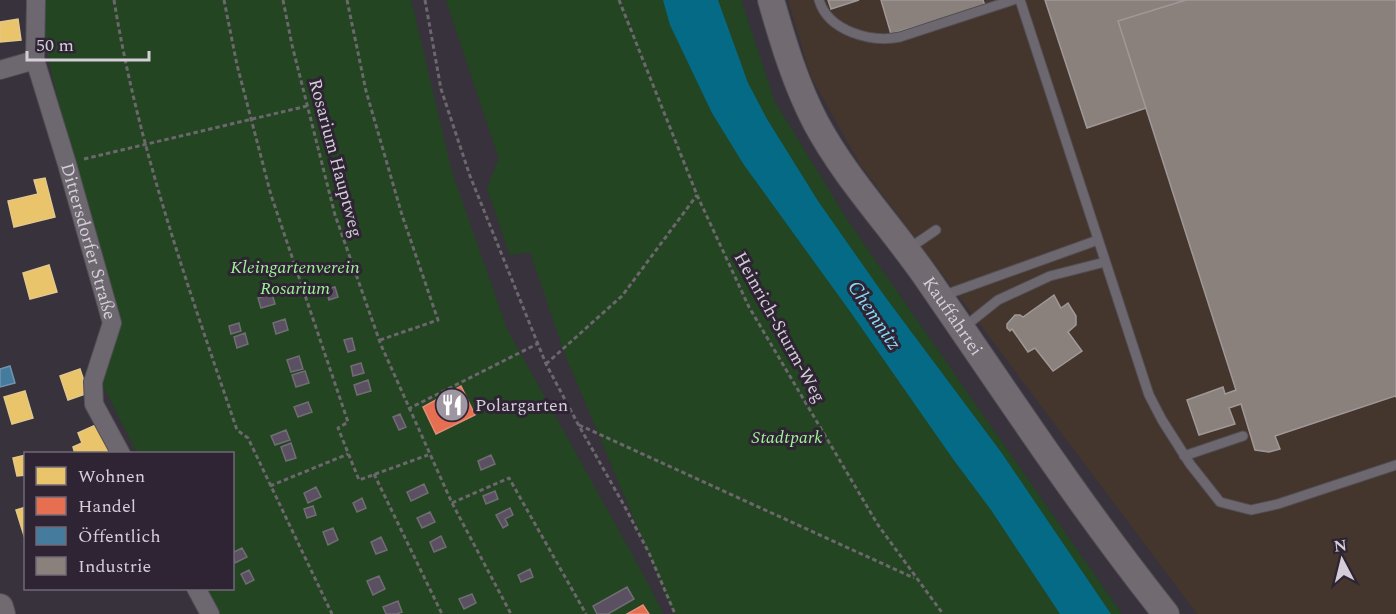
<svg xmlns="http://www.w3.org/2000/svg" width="1396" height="614" font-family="Spectral,serif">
<rect width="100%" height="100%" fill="#37323b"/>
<path fill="#44362d" d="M788,0h608v614h-199l-336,-448 -50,-89z"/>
<path fill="#234521" d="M46,0h365l41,172 55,157 142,256 14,29h-445l-13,-25 27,-1v-134l-95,-1 -36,-71 18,-59 -41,-142 -32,-132z
M446,0h295l34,102 75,122 272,390h-448l-110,-262 -34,-100 -20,3 -23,-67 12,-29z"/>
<path fill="#056a86" d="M663,0h55l30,83 19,36 51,82 68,97 115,154 110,162h-51l-69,-104 -38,-51 -104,-149 -105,-145 -32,-52 -42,-88z"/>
<path fill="#e9c46a" stroke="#e3c78b" stroke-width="1.5" d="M18,19l3,21 -21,2v-20z
M45,178l10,39 -41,10 -6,-26 30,-7 -4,-14z
M49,265l8,27 -27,7 -7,-26z
M80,369l8,24 -20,7 -8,-24z
M25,391l8,27 -21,6 -8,-27z
M98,424l12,30h-35l-2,-7 9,-4 -4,-10z
M26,455v20l-9,1 -4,-18z
M26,507v35l-10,-32z"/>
<path fill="#e76f51" stroke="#e28c7a" stroke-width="1.5" d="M461,386l14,29 -39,19 -13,-27z
M643,605l6,9h-22z"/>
<path fill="#457b9d" stroke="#7094af" stroke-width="1.5" d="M10,366l5,17 -15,4v-18z"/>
<path fill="#8a817c" stroke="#a09898" stroke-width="1.5" d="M828,0h31l-28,9z
M881,0h102l2,6 -94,28z
M1045,0h141l-68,21 28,87 -59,20z
M1186,0h210v397l-1,-1 -120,40 5,13 -11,3 -14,-2 -14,-46 -12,4 6,16 -36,11 -12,-35 36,-13 2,7 11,-4 -118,-369z
M1054,295l7,13 7,-5 8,13v9l-8,7 14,19 -29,20 -18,-23 -7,4 -16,-23 -2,2 -3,-3v-4l8,-9h5l3,2z"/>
<path fill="#5b5062" stroke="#726d75" stroke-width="1.5" d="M335,287l3,10 -9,3 -3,-11z
M272,294l3,10 -14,4 -3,-10z
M285,319l3,11 -12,4 -3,-11z
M239,323l2,8 -10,3 -2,-8z
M245,333l3,11 -11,4 -3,-11z
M352,338l3,12 -7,2 -4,-12z
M299,356l4,13 -12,3 -4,-12z
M361,363l3,10 -11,3 -2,-10z
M305,371l4,12 -13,4 -4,-12z
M368,380l3,11 -14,4 -3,-10z
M308,402l4,10 -14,5 -4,-10z
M400,414l6,13 -7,3 -6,-13z
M286,430l4,10 -15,5 -4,-9z
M291,443l5,15 -10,3 -5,-14z
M491,455l4,9 -14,6 -3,-9z
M424,484l4,9 -17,8 -4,-9z
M316,487l5,10 -13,6 -4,-10z
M495,491l3,8 -12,5 -3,-8z
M362,498l4,10 -9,4 -4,-9z
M313,506l3,9 -9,3 -3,-9z
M510,508l3,7 -8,4 3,6 -5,3 -7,-13z
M430,512l5,10 -13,6 -5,-10z
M333,528l5,12 -10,5 -5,-13z
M441,536l5,11 -12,5 -4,-10z
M381,537l6,13 -11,4 -5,-12z
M242,548l5,9 -12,6 -3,-10z
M530,569l3,8 -12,5 -3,-7z
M249,570l5,10 -8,4 -5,-10z
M379,576l6,13 -12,6 -6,-14z
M627,587l7,12 -26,15h-11l-4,-8z
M472,594l4,9 -12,6 -5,-10z
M398,601l4,11 -5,2h-11l-3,-7z"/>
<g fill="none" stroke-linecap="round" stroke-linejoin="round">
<defs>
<path id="lane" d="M819,0c9,31 52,43 81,37l113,-37
M1020,0l129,395 13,25 28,44 30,38 31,8 27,-6 118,-39
M908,249l28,-19
M942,296l156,-56
M963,328l35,-28 52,-24 55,-14
M1184,456l59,-20"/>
<g id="street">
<path id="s1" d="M36,0l-1,60 32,104 45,159 -19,59 1,22 27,50"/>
<path d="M0,70l35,-10"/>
<path d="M196,588l14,26"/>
</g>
<g id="secondary">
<path id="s2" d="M771,0c12,42 25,85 45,123 30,56 75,103 111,155 78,113 153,228 239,336"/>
<path d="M0,607l2,7"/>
</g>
</defs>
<use href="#lane" stroke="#524e56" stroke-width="11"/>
<use href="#street" stroke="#524e56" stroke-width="20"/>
<use href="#secondary" stroke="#524e56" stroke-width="28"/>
<path stroke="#6b676d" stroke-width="3" stroke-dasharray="4.5 3" stroke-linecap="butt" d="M114,0c24,148 75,289 123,430l11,8 84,176
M224,0l13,65 34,130 77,227 -10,6 21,52 69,-25
M283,0l9,45 43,170 46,130 71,158 59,111
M347,0l19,91 36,124 36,105 -58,20
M425,0l16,89 29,87 76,188 32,60 47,83 24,46 26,61
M619,0l78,195 52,112 129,218 65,89
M84,159l223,-53
M546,364l76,-68 75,-101
M408,409l131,-66
M579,425l335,153
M374,474l68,140
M270,486l78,-32
M452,503l57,-25 77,136"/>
<use href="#lane" stroke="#6d686f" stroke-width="9"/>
<use href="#street" stroke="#6d686f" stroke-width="18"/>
<use href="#secondary" stroke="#716a70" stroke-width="26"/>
</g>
<defs>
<symbol id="restaurant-disc" viewBox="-11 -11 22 22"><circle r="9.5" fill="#9e97a2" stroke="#2e2434"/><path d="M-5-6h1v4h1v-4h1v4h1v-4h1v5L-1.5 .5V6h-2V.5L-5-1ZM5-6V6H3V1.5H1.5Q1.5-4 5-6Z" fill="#fff"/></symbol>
</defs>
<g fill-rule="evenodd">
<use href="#restaurant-disc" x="433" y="386" width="38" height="38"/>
</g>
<g text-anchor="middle" stroke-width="6" stroke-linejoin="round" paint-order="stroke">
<g font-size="18" fill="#d5ced9" stroke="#2e2434">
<text transform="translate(336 158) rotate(75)" y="6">Rosarium Hauptweg</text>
<text dy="6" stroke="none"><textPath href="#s1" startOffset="249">Dittersdorfer Straße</textPath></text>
<text dy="6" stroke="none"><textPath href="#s2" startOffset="368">Kauffahrtei</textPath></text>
<text transform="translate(780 327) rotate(61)" y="6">Heinrich-Sturm-Weg</text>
</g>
<g font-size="18" font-style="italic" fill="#9ff396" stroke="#2e2434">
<text x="295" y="273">Kleingartenverein<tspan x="295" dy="21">Rosarium</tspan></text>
<text x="787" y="443">Stadtpark</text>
</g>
<g font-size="18" fill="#d5ced9" stroke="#2e2434" text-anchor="start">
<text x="475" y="411">Polargarten</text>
</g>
<g font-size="20" font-style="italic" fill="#88d9f7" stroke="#2e2434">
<text transform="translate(875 315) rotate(56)" y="7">Chemnitz</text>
</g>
</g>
<rect x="24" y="452" width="210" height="138" fill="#2e2434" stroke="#716876" stroke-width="1.5"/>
<rect x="36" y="467" width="30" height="18" fill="#e9c46a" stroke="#716876" stroke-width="1.5"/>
<text x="78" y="482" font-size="18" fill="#d5ced9">Wohnen</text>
<rect x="36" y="497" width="30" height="18" fill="#e76f51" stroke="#716876" stroke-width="1.5"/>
<text x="78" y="512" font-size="18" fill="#d5ced9">Handel</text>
<rect x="36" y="527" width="30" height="18" fill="#457b9d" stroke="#716876" stroke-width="1.5"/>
<text x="78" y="542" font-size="18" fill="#d5ced9">Öffentlich</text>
<rect x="36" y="557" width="30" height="18" fill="#8a817c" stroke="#716876" stroke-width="1.5"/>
<text x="78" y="572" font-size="18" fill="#d5ced9">Industrie</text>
<g transform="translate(1342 560) rotate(353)" stroke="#2e2434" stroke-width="4.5" paint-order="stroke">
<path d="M0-4.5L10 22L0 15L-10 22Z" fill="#d5ced9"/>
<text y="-9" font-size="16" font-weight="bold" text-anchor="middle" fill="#d5ced9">N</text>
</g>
<path d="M27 51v9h122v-9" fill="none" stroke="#d5ced9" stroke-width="3"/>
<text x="36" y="51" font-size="18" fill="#d5ced9" stroke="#2e2434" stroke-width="4.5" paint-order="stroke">50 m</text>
</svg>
